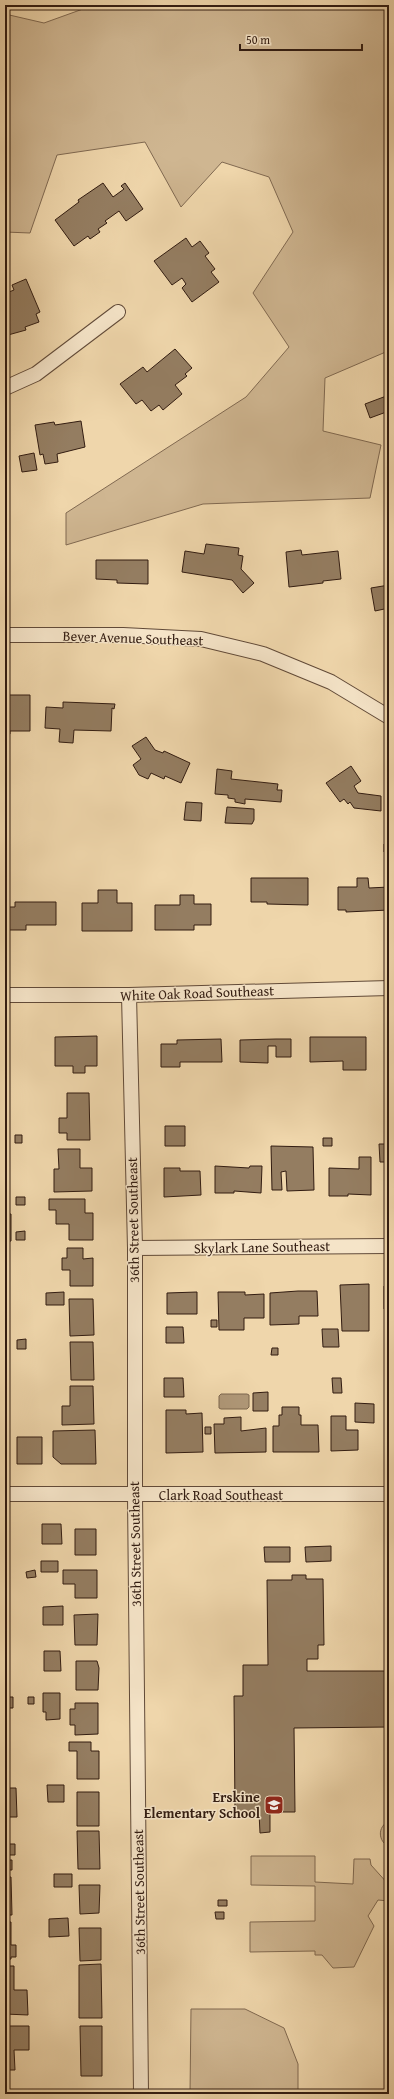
<svg xmlns="http://www.w3.org/2000/svg" width="394" height="2099" font-family="'Gentium Book Plus',serif">
<rect width="100%" height="100%" fill="#efd6ab"/>
<filter id="stains"><feTurbulence type="fractalNoise" baseFrequency=".005" numOctaves="4"/><feColorMatrix values="0 0 0 0 .2 0 0 0 0 .09 0 0 0 0 .02 0 0 0 .5 -.17"/></filter>
<radialGradient id="worn" r=".72"><stop offset=".6" stop-color="#630" stop-opacity="0"/><stop offset="1" stop-color="#630" stop-opacity=".3"/></radialGradient>
<path fill="#cfb691" stroke="#806951" d="M94,5h295l-1,346 -63,27 -2,53 58,14 -11,53 -167,6 -137,41v-32l180,-116 43,-50 -36,-54 40,-61 -24,-55 -47,-15 -41,45 -36,-65 -88,13 -27,78 -25,-1v-218l39,9z
M389,1821v26c-11,-6 -12,-20 0,-26z
M251,1856h64v26l38,2 1,-25h16l1,6 18,20v16l-11,-1 -10,16 6,10 -20,41 -21,1 -11,-13h-7v-4l-65,1v-30l65,-1v-35l-64,-1z
M191,2009h54l39,19 14,36v30h-108z"/>
<path fill="#af9777" stroke="#7d664e" d="M221,1394h26l2,1v12l-2,2h-26l-2,-1v-12z"/>
<path fill="#947d61" stroke="#321c11" d="M103,183l10,14 11,-8 -3,-3 4,-3 18,26 -17,12 -7,-10 -14,10 2,2 -9,6 2,3 -10,7 -2,-3 -14,10 -19,-26 24,-18 -1,-2z
M186,238l6,9 8,-6 9,12 -4,3 10,13 -4,3 8,10 -27,20 -10,-14 4,-4 -4,-6 -10,7 -18,-24z
M26,279l14,33 -4,2 3,8 -14,5 1,3 -18,5 1,4 -4,2v-44l4,-5 5,-2 -2,-5z
M175,349l17,19 -7,6 2,2 -12,9 7,9 -19,16 -4,-5 -8,6 -9,-11 -6,4 -16,-20 23,-17 4,5z
M389,395v16l-19,7 -5,-14z
M81,421l4,26 -28,7 1,8 -13,2 -2,-10 -3,1 -5,-30 19,-3 1,3z
M34,453l3,17 -15,2 -3,-16z
M206,544l33,4 -1,7 5,1 -2,13 13,14 -11,10 -11,-13 -50,-8 3,-21 19,3z
M301,550l1,5 36,-4 3,28 -18,2v2l-34,4 -3,-35z
M96,560h52v24l-31,-1v-3l-21,-1z
M389,585v23l-14,3 -4,-23z
M7,695h23v36h-20v3h-5v-28h3z
M63,702l52,2 -1,5 -2,-1 -1,23 -37,-1 -1,13 -14,-1 1,-13 -15,-1 1,-21 17,1z
M146,737l9,13 8,3 1,-2 26,12 -9,20 -16,-7 -1,3 -13,-6 -3,6 -9,-4 -6,-10 8,-6 -9,-13z
M351,766l10,15 -7,5 4,7 23,3v15l-27,-3 -4,-6 -2,2 -4,-5 -4,3 -14,-19z
M217,769l15,2 -1,8 47,5 -1,6h5l-1,12 -36,-3v5l-10,-2v-3l-7,-1v-3l-13,-1z
M186,802l16,1 -1,18 -17,-1z
M227,807l27,2v11l-2,4 -27,-1z
M384,844h5v8h-5z
M251,878h57v27l-41,-1v-2h-16z
M357,878h11l1,10 20,-1v23l-43,2v-2h-8v-23h19z
M98,890h19v13h15v28h-50v-28h16z
M180,895h14v9h17v21h-17v5h-39v-25h25z
M15,902h41v23h-30v5h-21v-23h10z
M97,1036v30h-12v7h-12v-7h-18v-29z
M310,1037h56v33h-23v-9l-33,1z
M221,1039l1,23h-42v5h-19v-23h16v-4z
M276,1039h15v18h-15v-11h-8v17l-28,-1v-22z
M67,1093h22l1,47h-23v-7h-8v-15h8z
M165,1126h20v20h-20z
M15,1135h7v8h-7z
M323,1138h9v8h-9z
M379,1144h10v18h-9z
M271,1146l42,1 1,43 -27,1 -1,-20 -5,1 1,18h-10z
M58,1149h22v19h12v23l-38,1v-23h5z
M359,1157h12v38l-23,-1v2h-19v-28l30,1z
M215,1166l34,2 1,-2h12l-1,27 -27,-2v2h-19z
M164,1168h16v3h20l1,24 -37,2z
M16,1197h9v8h-9z
M49,1199h36v14h8v27h-24v-16h-13v-14h-7z
M5,1214h6v27l-6,1z
M25,1231v9h-9v-8z
M67,1248h16v11l10,-1v28h-23v-16h-8v-12h5z
M369,1284v47h-27l-2,-46z
M384,1286h5v23h-5z
M298,1291h19l1,25h-19v8l-29,1v-32z
M64,1292v13h-18v-12z
M197,1292v22h-30v-21z
M218,1292h27v3l19,-1v24h-20v12h-25z
M69,1299h24l1,36 -24,1z
M211,1320h6v7h-6z
M166,1327h17l1,16h-18z
M322,1329h16l1,18h-16z
M26,1339v10h-9v-9z
M70,1342h23l1,38h-23z
M272,1348h6v7h-7z
M164,1378h19l1,19h-20z
M332,1378h9l1,15h-9z
M70,1386h23l1,38 -32,1v-19h8z
M268,1392v19h-15v-18z
M355,1403l19,1v19l-19,-1z
M282,1407h17v8h2v10h17l1,27h-46v-26h6v-11h3z
M166,1410h20v4l16,-1 1,39 -37,1z
M331,1416h15v14h12v20l-27,1z
M241,1417v14l25,-3v24l-51,1 -1,-29h10v-6z
M205,1427h6v7h-6z
M95,1430l1,34h-35l-8,-7v-26z
M17,1437h25v27h-25z
M42,1524h19l1,20h-20z
M75,1529h21v26h-21z
M331,1546v15l-25,1 -1,-15z
M264,1547h26v15h-25z
M41,1561h17v11h-17z
M35,1570l1,7 -9,1 -1,-6z
M63,1570h34v28h-22v-14h-12z
M292,1575h14v4h17l1,66h-6v14h-11v12h82v56l-95,1 1,84h-25v20l-10,1 -1,-20h-24l-1,-117h9v-31h25l-1,-85h25z
M63,1606v19h-20v-18z
M98,1614l-1,31h-22l-1,-30z
M44,1651h16l1,20h-17z
M76,1661h21l2,7 -1,22h-22z
M43,1693h17v26l-14,1v-8h-3z
M5,1697h8v11h-8z
M28,1697h6v7h-6z
M75,1703h23v31l-23,1v-10h-5v-16h5z
M69,1742h22v9h8v28h-22v-28h-8z
M47,1785h17v17h-16z
M5,1788h11l1,29h-11l-1,8z
M77,1792h22v34h-22z
M77,1831h22l1,38h-22z
M5,1833h2v11h8v11h-8v5h5v10h-7z
M54,1874h18v13h-18z
M5,1877h6l1,38h-7z
M79,1885h21l-1,28 -19,1z
M218,1900h9v6h-9z
M215,1912h9v7h-8z
M68,1918l1,18 -20,1v-18z
M5,1922h6v23h5v12h-5v2l-6,1z
M79,1928h22v32l-21,1z
M101,1964l1,54h-23v-53z
M5,1966h9v24h13l1,25 -23,-1z
M5,2026h24v24h-15l1,20h-10z
M80,2026h22v50h-21z"/>
<g fill="none" stroke-linecap="round" stroke-linejoin="round">
<defs>
<path id="street" d="M5,388l31,-14 82,-62
M5,635h118l78,4 62,15 68,28 58,35
M5,995h124l260,-7
M129,995l6,253v248l6,598
M135,1248l254,-2
M5,1494h384"/>
</defs>
<use href="#street" stroke="#614a38" stroke-width="16"/>
<use href="#street" stroke="#f5e4c8" stroke-width="14"/>
</g>
<defs>
<symbol id="school-square" viewBox="-11 -11 22 22"><rect x="-9" y="-9" width="18" height="18" rx="4" fill="#8f2418" stroke="#f5e4c8"/><path d="M0-5L7-2L0 1L-7-2ZM-4 1L0 2.5L4 1V4Q0 6-4 4Z" fill="#fff"/></symbol>
</defs>
<g fill-rule="evenodd">
<use href="#school-square" x="263" y="1794" width="22" height="22"/>
</g>
<g text-anchor="middle" stroke-width="3" stroke-linejoin="round" paint-order="stroke">
<g font-size="14" fill="#321c11" stroke="#f5e4c8">
<text transform="translate(133 638) rotate(2)" y="5">Bever Avenue Southeast</text>
<text transform="translate(197 993) rotate(-2)" y="5">White Oak Road Southeast</text>
<text transform="translate(133 1220) rotate(-91)" y="5">36th Street Southeast</text>
<text transform="translate(262 1247) rotate(-1)" y="5">Skylark Lane Southeast</text>
<text x="221" y="1500">Clark Road Southeast</text>
<text transform="translate(135 1544) rotate(-91)" y="5">36th Street Southeast</text>
<text transform="translate(139 1892) rotate(-91)" y="5">36th Street Southeast</text>
</g>
<g font-size="14" font-weight="bold" fill="#321c11" stroke="#f5e4c8" text-anchor="end">
<text x="260" y="1802">Erskine<tspan x="260" dy="16">Elementary School</tspan></text>
</g>
</g>
<rect width="394" height="2099" fill="none" stroke="#efd6ab" stroke-width="20"/>
<rect x="6" y="6" width="382" height="2087" fill="none" stroke="#321c11" stroke-width="2"/>
<rect x="10" y="10" width="374" height="2079" fill="none" stroke="#321c11"/>
<path d="M240 44v6h122v-6" fill="none" stroke="#321c11" stroke-width="2"/>
<text x="246" y="44" font-size="12" fill="#321c11" stroke="#f5e4c8" stroke-width="3" paint-order="stroke">50 m</text>
<rect width="100%" height="100%" filter="url(#stains)"/>
<rect width="100%" height="100%" fill="url(#worn)"/>
</svg>
